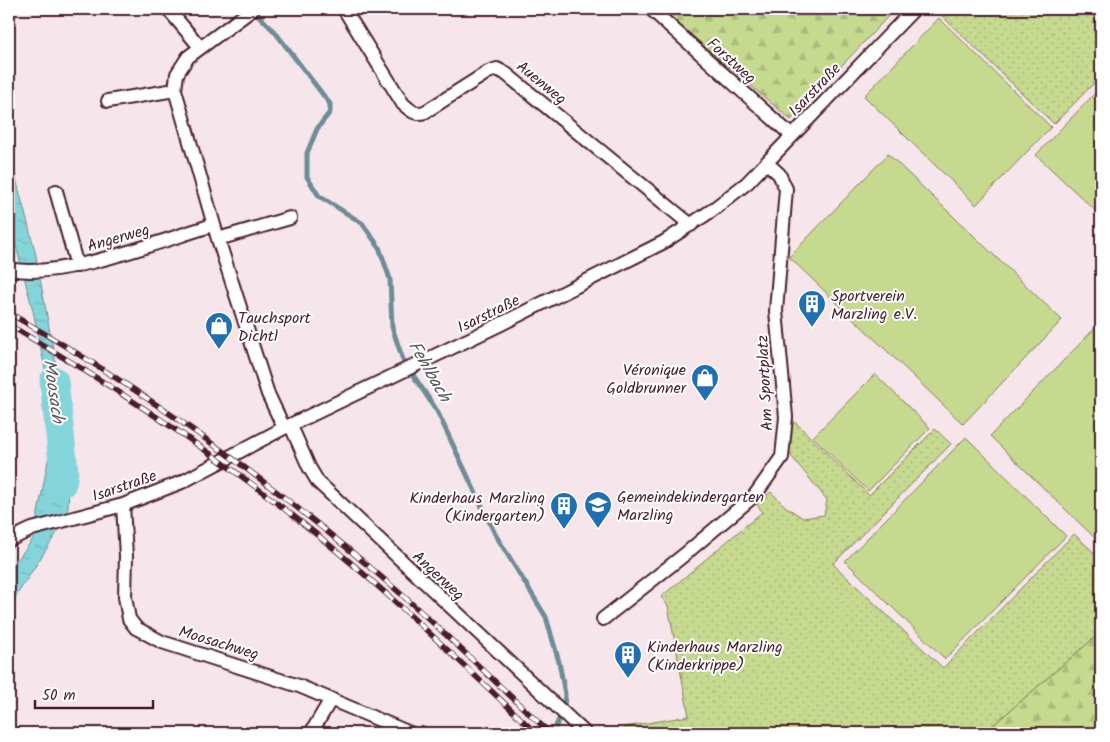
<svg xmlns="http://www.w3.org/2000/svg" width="1110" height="742" font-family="Kalam,sans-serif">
<defs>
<pattern id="grass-dots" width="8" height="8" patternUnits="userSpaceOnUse" patternTransform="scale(1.25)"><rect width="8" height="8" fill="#c5d98f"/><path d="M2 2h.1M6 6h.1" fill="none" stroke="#abba7c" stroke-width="1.8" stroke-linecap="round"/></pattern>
<pattern id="forest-firs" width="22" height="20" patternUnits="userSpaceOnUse" patternTransform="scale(1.25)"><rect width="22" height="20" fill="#c5d98f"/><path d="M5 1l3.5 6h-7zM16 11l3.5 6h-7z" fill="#abba7c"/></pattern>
<pattern id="water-ripples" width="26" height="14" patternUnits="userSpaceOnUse" patternTransform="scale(1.25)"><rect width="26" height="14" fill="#84d5da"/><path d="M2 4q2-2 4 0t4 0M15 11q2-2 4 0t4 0" fill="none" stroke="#74b6bb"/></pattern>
</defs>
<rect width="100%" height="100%" fill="#f6e6ec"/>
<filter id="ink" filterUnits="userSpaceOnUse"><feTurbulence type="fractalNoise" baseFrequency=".02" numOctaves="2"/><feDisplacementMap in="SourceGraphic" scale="10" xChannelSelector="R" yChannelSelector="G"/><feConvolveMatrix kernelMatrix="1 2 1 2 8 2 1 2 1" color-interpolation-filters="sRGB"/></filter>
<g filter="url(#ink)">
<path fill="url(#grass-dots)" stroke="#887c5d" d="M944,9h145l12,19v48l-47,48 -114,-110z
M791,418l78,77 66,-66 16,15 -118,120 110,104 131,-134 27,25v73l-117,101h-189l1,-2 -24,2h-149l1,-6 65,-11 -21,-110 -7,-9 101,-85 -6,-9 15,-11 15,15 17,11 21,-3 3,-15 -39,-48z"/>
<path fill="url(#forest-firs)" stroke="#887c5d" d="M661,9h234l-104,111z
M1101,632v101h-117z"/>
<path fill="#c5d98f" stroke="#887c5d" d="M939,18l112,109 -75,78 -112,-109z
M1095,93l6,6v117l-65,-61z
M888,154l174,166 -99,104 -174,-167z
M1101,322v222l-111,-108z
M875,374l55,54 -62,63 -55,-54z
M966,437l100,99 -121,123 -100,-98z"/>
<path fill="url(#water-ripples)" stroke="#6d8c94" d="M9,152l26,99 31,169 -14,-1 -3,-31 -16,-77 -24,-92z
M51,445l20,1 -3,62 -10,23 -49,76v-36l24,-32z"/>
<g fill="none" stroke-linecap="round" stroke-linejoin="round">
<path stroke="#6d8c94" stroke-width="5" d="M253,10l22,22 55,72v8l-13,17 -10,24v24l12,19 43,27 17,24 11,32 2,48 11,33 34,51 58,123 51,83 13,45 6,32 -1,14 -8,18"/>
<path stroke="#84d5da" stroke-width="29" d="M54,381l10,90 -2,12"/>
<defs>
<path id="minor" d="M168,9l32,38
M253,9l-65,48 -11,17 -2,16 43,149 50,155 16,34
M344,9l59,95c8,7 12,11 22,8l63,-40 9,-3 8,4 186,152
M651,9l140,126
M108,101l67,-11
M56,191l21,75
M218,239l72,-21
M9,269c53,11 151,-28 204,-44
M291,426l18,41 9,15 267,251
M123,505l3,51 -1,41 4,22 7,9 26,14 137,44 111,47
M9,540l23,-11 91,-24 59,-23 102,-54 215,-103 165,-83 47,-31 36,-28 167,-174
M603,619l81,-64 71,-60 27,-38 4,-40 -10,-106 10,-122 -7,-15 -12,-11
M311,733l20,-34"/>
</defs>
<use href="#minor" stroke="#4a1f2b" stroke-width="16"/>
<use href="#minor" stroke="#fff" stroke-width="12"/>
<defs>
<path id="rail" d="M9,313c139,79 271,175 392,281 51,45 99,93 149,139
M9,325c103,60 204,126 297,201 81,64 155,137 230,207"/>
</defs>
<use href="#rail" stroke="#4a1f2b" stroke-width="5.5"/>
<use href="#rail" stroke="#fff" stroke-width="4" stroke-dasharray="11" stroke-linecap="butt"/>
</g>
</g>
<defs>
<symbol id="building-pin" viewBox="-11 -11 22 30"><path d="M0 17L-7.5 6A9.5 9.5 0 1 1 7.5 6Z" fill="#1f6fb2" stroke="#fff"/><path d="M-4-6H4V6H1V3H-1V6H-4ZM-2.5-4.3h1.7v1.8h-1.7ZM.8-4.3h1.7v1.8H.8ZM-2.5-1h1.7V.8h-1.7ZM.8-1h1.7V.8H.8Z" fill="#fff"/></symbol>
<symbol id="shop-pin" viewBox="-11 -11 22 30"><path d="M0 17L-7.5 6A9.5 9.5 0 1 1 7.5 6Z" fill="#1f6fb2" stroke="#fff"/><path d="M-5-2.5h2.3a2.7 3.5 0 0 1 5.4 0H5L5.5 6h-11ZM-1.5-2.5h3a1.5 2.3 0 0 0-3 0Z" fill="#fff"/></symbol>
<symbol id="school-pin" viewBox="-11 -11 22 30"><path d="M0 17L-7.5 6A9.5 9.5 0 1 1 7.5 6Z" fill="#1f6fb2" stroke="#fff"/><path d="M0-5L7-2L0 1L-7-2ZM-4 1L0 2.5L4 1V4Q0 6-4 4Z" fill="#fff"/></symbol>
</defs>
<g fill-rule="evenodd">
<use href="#building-pin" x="796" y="288" width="32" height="43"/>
<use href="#shop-pin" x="203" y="310" width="32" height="43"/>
<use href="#shop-pin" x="689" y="362" width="32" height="43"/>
<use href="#school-pin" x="582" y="489" width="32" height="43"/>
<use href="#building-pin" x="548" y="490" width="32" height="43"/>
<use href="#building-pin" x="612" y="639" width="32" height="43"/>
</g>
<g text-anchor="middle" stroke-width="4" stroke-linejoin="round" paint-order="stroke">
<g font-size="16" fill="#4a1f2b" stroke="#fff">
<text transform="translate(732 60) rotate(42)" y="6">Forstweg</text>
<text transform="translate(542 82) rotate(39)" y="6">Auenweg</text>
<text transform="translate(814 89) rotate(-46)" y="6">Isarstraße</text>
<text transform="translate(118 237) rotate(-16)" y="6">Angerweg</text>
<text transform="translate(488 313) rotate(-26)" y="6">Isarstraße</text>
<text transform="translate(764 383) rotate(-93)" y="6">Am Sportplatz</text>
<text transform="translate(124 485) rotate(-19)" y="6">Isarstraße</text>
<text transform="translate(439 575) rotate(43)" y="6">Angerweg</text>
<text transform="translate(219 642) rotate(17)" y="6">Moosachweg</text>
</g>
<g font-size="16" fill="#4a1f2b" stroke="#fff" text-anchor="start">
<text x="831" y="301">Sportverein<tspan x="831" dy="18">Marzling e.V.</tspan></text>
<text x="238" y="323">Tauchsport<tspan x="238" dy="18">Dichtl</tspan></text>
<text x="686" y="375" text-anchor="end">Véronique<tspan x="686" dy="18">Goldbrunner</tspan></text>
<text x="617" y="502">Gemeindekindergarten<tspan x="617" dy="18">Marzling</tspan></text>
<text x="545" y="503" text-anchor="end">Kinderhaus Marzling<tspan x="545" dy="18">(Kindergarten)</tspan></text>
<text x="647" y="652">Kinderhaus Marzling<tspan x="647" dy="18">(Kinderkrippe)</tspan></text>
</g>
<g font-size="18" font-style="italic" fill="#5b5660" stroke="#fff">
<text transform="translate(430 371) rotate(60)" y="6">Fehlbach</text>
<text transform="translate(54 391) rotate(82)" y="6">Moosach</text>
</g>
</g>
<rect width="1110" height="742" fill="none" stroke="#fff" stroke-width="30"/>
<rect x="15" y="15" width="1080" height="712" fill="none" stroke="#4a1f2b" stroke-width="2" filter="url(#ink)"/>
<path d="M35 700v8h118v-8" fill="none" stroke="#4a1f2b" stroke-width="2.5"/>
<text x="42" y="700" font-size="15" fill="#4a1f2b" stroke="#ffffff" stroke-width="4" paint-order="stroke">50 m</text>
</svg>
